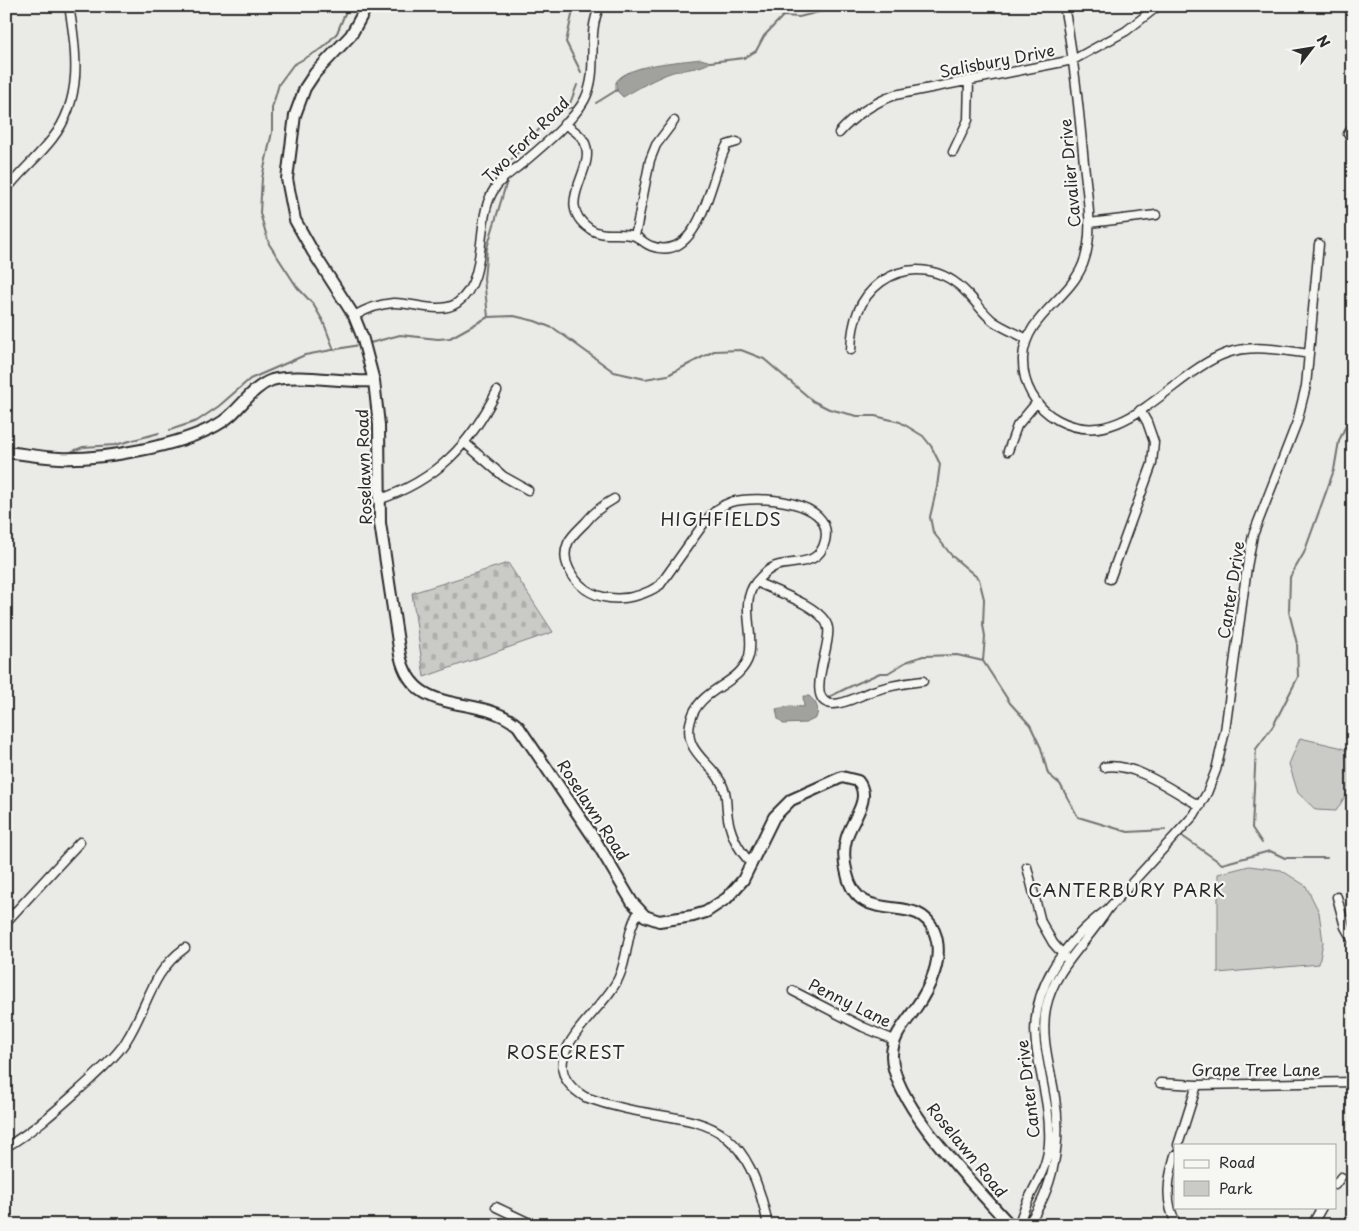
<svg xmlns="http://www.w3.org/2000/svg" width="1359" height="1231" font-family="'Playpen Sans',sans-serif">
<defs>
<pattern id="cemetery-stones" width="16" height="16" patternUnits="userSpaceOnUse" patternTransform="scale(1.25)"><rect width="16" height="16" fill="#cacac7"/><path d="M2 7V4a2 2 0 0 1 4 0v3zM10 15v-3a2 2 0 0 1 4 0v3z" fill="#aeaeab"/></pattern>
</defs>
<rect width="100%" height="100%" fill="#eaeae6"/>
<filter id="ink" filterUnits="userSpaceOnUse"><feTurbulence type="fractalNoise" baseFrequency=".02" numOctaves="2"/><feDisplacementMap in="SourceGraphic" scale="10" xChannelSelector="R" yChannelSelector="G"/><feConvolveMatrix kernelMatrix="1 2 1 2 8 2 1 2 1" color-interpolation-filters="sRGB"/></filter>
<g filter="url(#ink)">
<path fill="#cacac7" stroke="#7a7a79" d="M1300,738l39,9 14,6v31l-17,27 -20,-1 -18,-17 -9,-29z
M1249,866l32,4 25,16 13,26 4,30 -4,22 -101,9v-99z"/>
<path fill="url(#cemetery-stones)" stroke="#7a7a79" d="M508,563l45,69 -129,45 -12,-84z"/>
<path fill="#a1a19e" stroke="#727270" d="M701,59l10,3c-11,7 -25,7 -38,10 -18,6 -34,16 -50,25l-7,-7v-8c12,-18 64,-20 85,-23z
M803,696h6c7,6 11,12 7,22l-10,5 -23,1 -5,-5 -2,-10 14,-3 14,1z"/>
<g fill="none" stroke-linecap="round" stroke-linejoin="round">
<path stroke="#727270" stroke-width="2" d="M574,6l-8,36 15,30
M783,16l16,1 28,-7 59,-4
M710,62l34,-4 12,-7 8,-15 19,-20 2,-10
M596,103l21,-13
M569,106l8,-21
M511,160c11,-11 46,-56 61,-52
M488,317l-4,-38 3,-31 20,-67
M370,343l30,-8 38,4 12,-1 38,-21 26,-1 21,5 20,8 59,43 31,7 23,-4 46,-24 27,-1 23,9 49,42 16,8 28,7h18l25,6 23,14 8,10 9,18 -3,23 -7,30 3,15 19,24 27,23 5,20 -1,26 2,11 -2,25 27,42 20,22 11,23 7,26 12,10 18,33 50,15 37,-2
M334,350l-11,-29 -10,-17 -16,-17 -28,-43 -9,-31 2,-35 10,-46v-24l7,-24 14,-19 30,-17 14,-15 11,-27
M170,430l27,-9 22,-15 31,-27 55,-24 54,-10
M6,444l6,5
M66,454l17,-7 32,-2 44,-12
M829,697l18,-9 33,-15h8l18,-11 17,-6 34,-1 26,6
M1182,836l40,28 48,-13 15,7h42
M1262,843l-10,-15 4,-79 17,-23 25,-49 -1,-33 -8,-32 1,-35 14,-24 30,-83 5,-29 14,-32
M1351,856l2,-1"/>
<defs>
<path id="minor" d="M1064,6c10,52 15,105 20,157 3,33 11,70 -1,101 -14,36 -58,52 -60,94 -1,25 12,50 35,62 65,35 114,-48 169,-67 26,-9 56,-3 82,1
M564,124c7,4 16,10 20,17 15,29 -33,61 6,88 13,9 31,2 45,7 6,3 10,8 16,10 51,19 60,-74 76,-101l10,-3
M839,133c16,-18 34,-30 56,-38l178,-35 53,-29 32,-25
M1348,134l5,-7
M953,152l15,-32 1,-40
M6,190c14,-18 32,-33 46,-51 31,-39 25,-87 17,-133
M1089,223l67,-8
M635,236l15,-76 6,-15 18,-24
M354,316c12,-7 25,-12 39,-13 19,-1 47,12 64,0 32,-23 18,-79 35,-110 7,-14 20,-21 32,-31 19,-16 50,-42 61,-63 15,-30 0,-63 15,-93
M851,350c1,-27 7,-51 30,-68 28,-20 63,-14 86,11 9,9 16,20 26,28 10,7 23,12 34,18
M465,443l38,33 25,14
M1008,451l9,-25 20,-24
M614,499c-11,6 -21,14 -29,24 -6,6 -14,13 -17,20 -4,9 -3,18 1,26 17,36 61,36 91,16l47,-66c7,-7 14,-14 24,-17 25,-7 104,-3 94,39 -6,26 -30,19 -49,25 -8,3 -15,10 -20,16 -17,21 -1,50 -7,74 -8,28 -45,31 -56,58 -16,39 22,47 31,75 3,7 2,15 3,22 2,22 10,38 25,53
M378,500c59,-20 92,-55 119,-109
M1110,579l42,-115 2,-22 -7,-20 -7,-12
M756,582c19,9 68,25 72,46 4,17 -25,75 5,76 12,0 26,-8 37,-12 17,-6 35,-9 53,-11
M1104,767c30,-6 70,25 96,39
M1027,867l14,55 12,21 12,14
M1337,897l8,30 8,14
M1108,909l86,-94 13,-22 9,-23 9,-39 22,-164 6,-32 44,-113 9,-36 13,-142
M639,911c-13,20 -10,44 -20,66 -15,36 -95,84 -34,120 98,36 156,-5 183,128
M6,922l74,-80
M793,991l70,36 31,13
M1160,1083l37,2 156,-3
M1178,1145l19,-60
M6,1147c32,-19 57,-43 84,-67 13,-13 27,-24 36,-39 22,-34 24,-68 59,-93
M1175,1155c-7,24 -11,47 2,70
M1335,1185l6,-8
M496,1207l38,18
M1019,1225c6,-29 28,-49 30,-82 2,-34 -9,-66 -13,-99 -7,-55 29,-103 72,-135 -21,34 -54,59 -62,99 -6,31 5,61 9,90 7,43 -1,92 -28,127
M1312,1225l10,-18"/>
<path id="tertiary" d="M367,6l-16,29 -36,38 -10,15 -10,27 -8,64 8,41 18,32 41,64 8,20 12,45 5,44 1,98 20,132c14,65 79,37 118,71l76,112 38,64 13,14 14,5 34,-5 13,-4 21,-14 16,-18 31,-63 17,-17 51,-23 16,4c15,19 -8,40 -12,59 -3,11 -2,23 1,34 12,55 71,16 87,57 11,26 -4,57 -19,78 -10,15 -23,27 -23,47 1,49 85,132 118,169
M6,452c18,2 35,5 53,6 44,2 120,-12 158,-33 22,-11 32,-37 55,-45 25,-7 74,3 102,1"/>
</defs>
<use href="#minor" stroke="#2b2b2b" stroke-width="11"/>
<use href="#tertiary" stroke="#2b2b2b" stroke-width="14"/>
<use href="#minor" stroke="#f6f6f2" stroke-width="8"/>
<use href="#tertiary" stroke="#f6f6f2" stroke-width="10"/>
</g>
</g>
<g text-anchor="middle" stroke-width="4.5" stroke-linejoin="round" paint-order="stroke">
<g font-size="16" fill="#2b2b2b" stroke="#f6f6f2">
<text transform="translate(997 61) rotate(-11)" y="6">Salisbury Drive</text>
<text transform="translate(526 140) rotate(-45)" y="6">Two Ford Road</text>
<text transform="translate(1070 173) rotate(-95)" y="6">Cavalier Drive</text>
<text transform="translate(364 467) rotate(-92)" y="6">Roselawn Road</text>
<text transform="translate(1231 590) rotate(-81)" y="6">Canter Drive</text>
<text transform="translate(593 810) rotate(57)" y="6">Roselawn Road</text>
<text transform="translate(850 1003) rotate(26)" y="6">Penny Lane</text>
<text x="1256" y="1076">Grape Tree Lane</text>
<text transform="translate(1028 1089) rotate(-97)" y="6">Canter Drive</text>
<text transform="translate(967 1150) rotate(51)" y="6">Roselawn Road</text>
</g>
<g font-size="18" letter-spacing="1" fill="#2b2b2b" stroke="#f6f6f2">
<text x="721" y="526">HIGHFIELDS</text>
<text x="1127" y="897">CANTERBURY PARK</text>
<text x="566" y="1059">ROSECREST</text>
</g>
</g>
<rect width="1359" height="1231" fill="none" stroke="#f6f6f2" stroke-width="25"/>
<rect x="12" y="12" width="1334" height="1206" fill="none" stroke="#2b2b2b" stroke-width="2" filter="url(#ink)"/>
<rect x="1174" y="1144" width="162" height="65" fill="#f6f6f2" stroke="#a5a5a2"/>
<rect x="1184" y="1160" width="25" height="8" fill="#f6f6f2" stroke="#a5a5a2"/>
<text x="1219" y="1168" font-size="15" fill="#2b2b2b">Road</text>
<rect x="1184" y="1181" width="25" height="15" fill="#cacac7" stroke="#a5a5a2"/>
<text x="1219" y="1194" font-size="15" fill="#2b2b2b">Park</text>
<g transform="translate(1312 48) rotate(59)" stroke="#f6f6f2" stroke-width="4" paint-order="stroke">
<path d="M0-4L9 19L0 12L-9 19Z" fill="#2b2b2b"/>
<text y="-8" font-size="14" font-weight="bold" text-anchor="middle" fill="#2b2b2b">N</text>
</g>
</svg>
